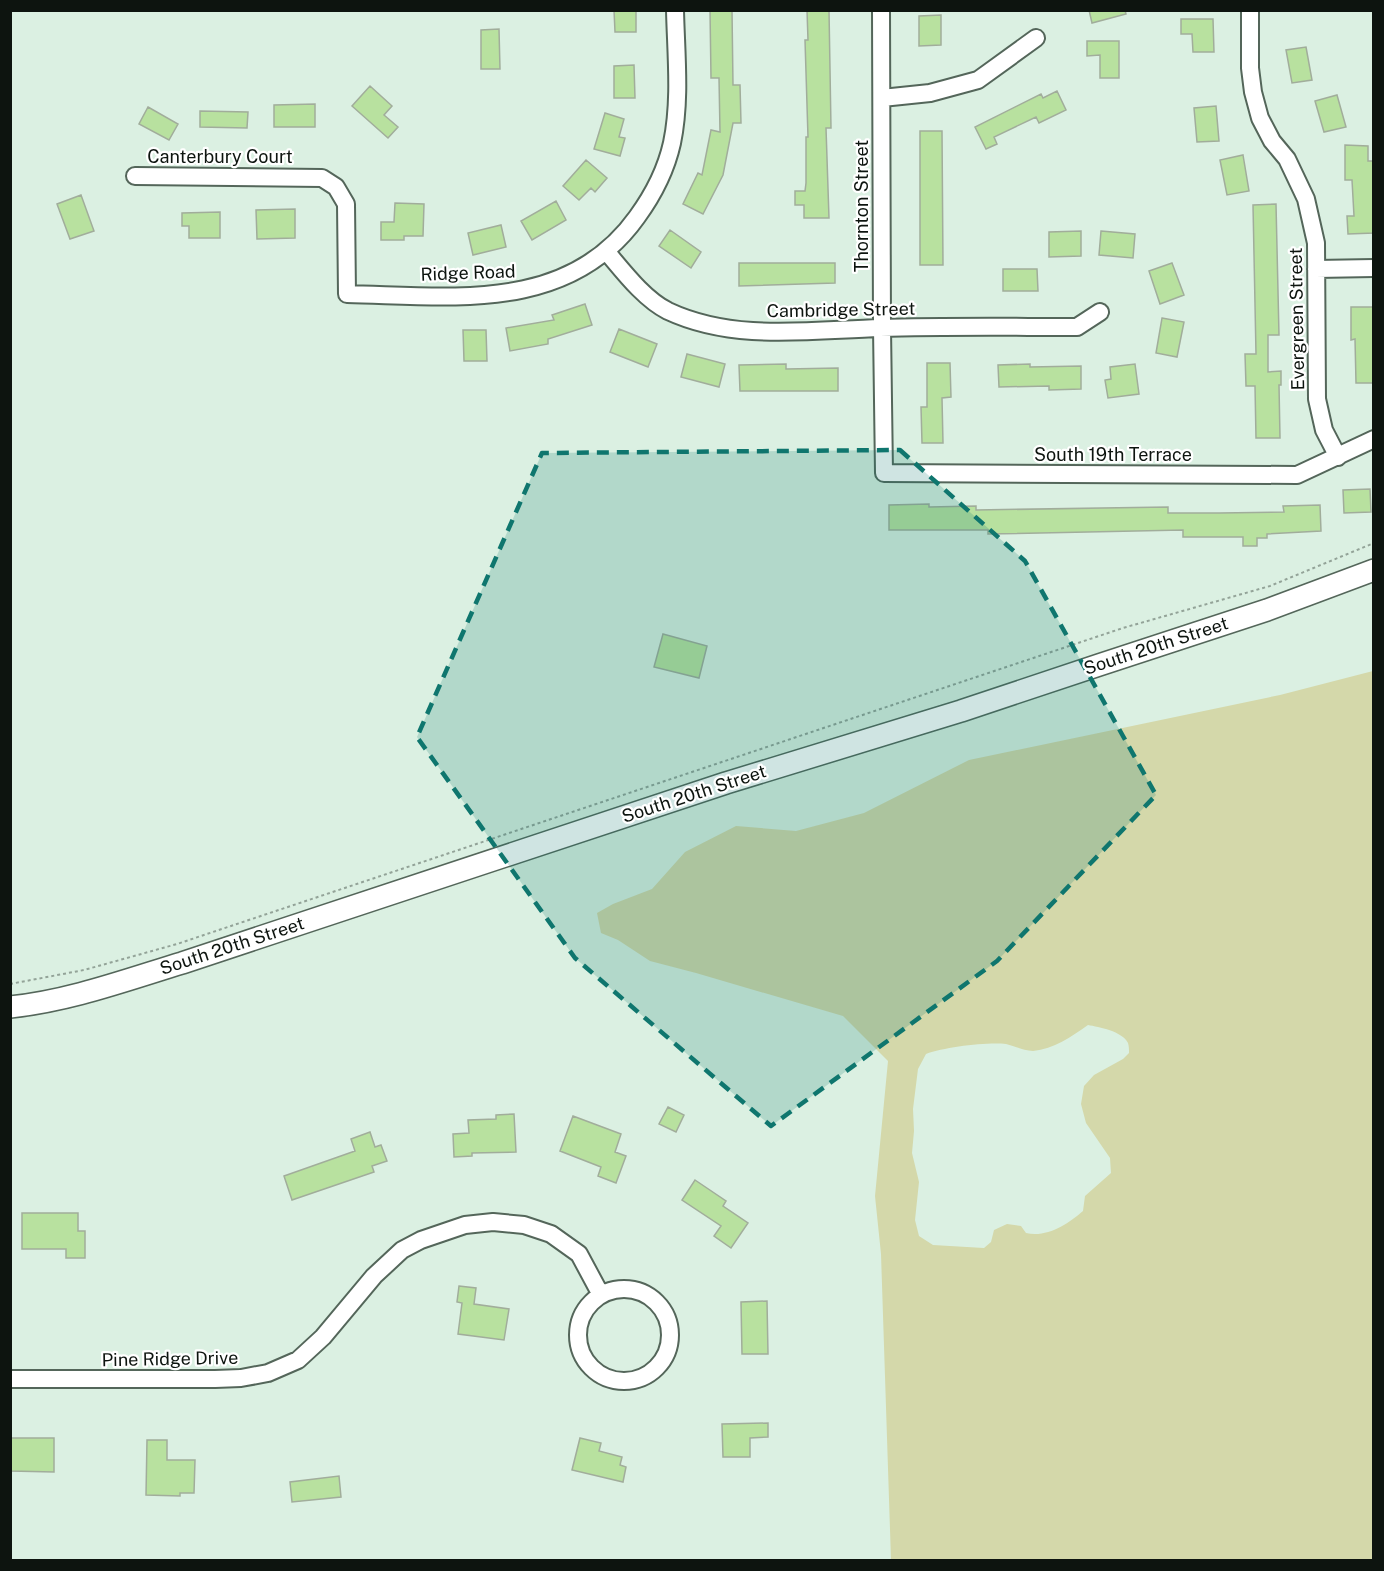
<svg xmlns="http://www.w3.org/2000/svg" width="1384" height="1571" font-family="'Public Sans',sans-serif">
<rect width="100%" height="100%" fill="#dbf0e2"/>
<path fill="#d4d8aa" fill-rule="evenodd" d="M1373,671v889h-482l-10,-306 -6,-58 13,-135 -45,-45 -147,-43 -46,-12 -32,-21 -17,-7 -4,-20 16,-9 39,-15 33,-37 51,-26 60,5 68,-18 105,-53 311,-65zM1088,1025c11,2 34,6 40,18 1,3 1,7 1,10l-6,6 -29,16 -10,11 -3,18 5,19 24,35 1,15 -26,23 -2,15c-15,13 -36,27 -57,22l-5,-7 -14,-2 -13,6 -3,12 -7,6 -51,-3 -14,-9 -4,-16 4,-38 -7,-29 2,-22 -1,-22 5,-40 8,-15c19,-7 60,-12 80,-10 9,2 18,7 27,7 21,-2 38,-14 55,-26z"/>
<path fill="#b8e19f" stroke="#a1ad9b" stroke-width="1.5" d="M614,10h22v22h-21z
M710,10h22l1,75h7l1,38h-8l-10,52 -20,39 -20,-10 15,-31 4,2 9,-45 9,2 -1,-54h-8z
M807,10h22l2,118h-5l3,90h-25v-13h-9v-14h10l1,-8v-46h2l-3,-97h3z
M1089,10h36l1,4 -34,9z
M941,15v30l-22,1v-30z
M1181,19h32l1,33h-21l-1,-18h-11z
M499,29l1,40h-19v-39z
M1087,41h32v37h-19v-23l-13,1z
M1306,47l6,33 -20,3 -6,-33z
M634,65l1,33h-21v-32z
M370,86l22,20 -8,9 14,12 -10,11 -36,-32z
M1057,91l9,19 -27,13 -3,-6 -42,20 3,7 -11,5 -11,-22 66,-33 2,4z
M1337,95l9,32 -22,5 -9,-31z
M315,104v23h-41v-22z
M1216,106l3,35 -22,1 -3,-34z
M148,107l30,17 -9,16 -30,-16z
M200,111l48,1 -1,16 -47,-1z
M605,113l19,6 -5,18 6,1 -5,18 -26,-7z
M920,131h22l1,134h-23z
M1345,145l23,1v15h6v72l-26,1 -1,-18h7l-2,-36h-7z
M1243,155l6,36 -22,4 -7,-35z
M586,160l21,18 -12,14 -4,-4 -12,12 -16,-14z
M81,195l13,36 -24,8 -13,-35z
M556,201l10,19 -34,20 -11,-19z
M395,203l29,1 -1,32h-19v4h-23v-18h13z
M1276,204l3,131h-11v37l13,-1v14h-2l1,53h-24l-1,-52h-9l-1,-32h11l-3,-149z
M295,209v29l-38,1 -1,-29z
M220,212v26h-31v-12h-7v-13z
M501,225l5,22 -33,8 -5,-22z
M670,230l31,22 -10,16 -32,-22z
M1081,231v25l-32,1v-25z
M1101,231l34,3 -2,24 -34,-3z
M739,263h96v20l-96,3z
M1172,263l12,32 -24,9 -11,-33z
M1003,269h34l1,22h-35z
M585,304l7,21 -44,14v5l-38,7 -4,-23 48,-8 -2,-5z
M1351,307h23v76h-18l-1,-44 -4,1z
M1162,318l22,4 -7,35 -21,-4z
M619,329l38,15 -9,23 -38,-15z
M463,330h23l1,31h-23z
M687,354l38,10 -6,23 -38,-10z
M927,363h23l1,34 -9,1 1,45h-21l-1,-36h6z
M786,364v5l52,-1v23h-98l-1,-26z
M1030,364v3l51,-1v23l-32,1v-4l-50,1 -1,-22z
M1135,364l4,30 -31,4 -3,-18 6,-1 -1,-12z
M1370,489l1,23 -27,1 -1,-23z
M929,504v3l47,-1v4l192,-3v6h51l65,-1 -1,-6 37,-1 1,26 -54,3v4h-10v8h-14v-9h-60v-7l-195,4v-4h-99v-25z
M663,634l44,12 -8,32 -45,-11z
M668,1107l16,8 -8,17 -17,-8z
M514,1114l2,38 -44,1v3l-18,1 -1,-23 16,-1 -1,-13 28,-1v-4z
M573,1116l48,18 -6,18 11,4 -10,27 -18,-7 3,-9 -41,-16z
M370,1132l5,15 6,-2 6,16 -15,5 2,6 -82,28 -8,-24 71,-25 -4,-12z
M695,1180l31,21 -3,5 25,17 -17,25 -17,-12 7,-10 -39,-26z
M22,1213h56v18h7v27h-19v-9h-44z
M459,1286l17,2 -2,16 35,5 -5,31 -46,-6 4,-31 -5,-1z
M767,1301l1,53h-26l-1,-52z
M768,1423v14l-18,1v19h-27l-1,-33z
M10,1438h44v34l-44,-1z
M580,1438l21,5 -2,8 23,6 -2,8 6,2 -3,15 -51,-12z
M147,1440h20v20h28l-1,33h-14v3l-34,-1z
M339,1476l2,21 -49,5 -2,-20z"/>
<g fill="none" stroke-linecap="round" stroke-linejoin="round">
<defs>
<path id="minor" d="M881,10l1,318 2,145 413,2 77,-36
M1250,10v58l3,24 7,26 12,23 15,18 19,40 10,44 1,156 7,31 14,27
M882,98l48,-5 48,-13 58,-42
M135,176l187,2 14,9 10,17 1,90c104,2 221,20 290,-77 16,-22 29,-47 35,-74 9,-43 4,-89 3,-133
M606,251c17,20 38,48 62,60 66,31 142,19 212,17 66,-2 132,-1 197,-1l23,-15
M1316,269l58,-1
M578 1335a46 46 0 1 1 92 0a46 46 0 1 1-92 0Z
M10,1379h205l26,-1 27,-5 30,-13 25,-23 51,-61 28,-26 19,-10 44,-15 28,-3 31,3 27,9 28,20 22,41"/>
<path id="major" d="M10,1007c59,-6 116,-27 172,-44l544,-180 235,-72 138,-46 168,-55 107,-40"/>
</defs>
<use href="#minor" stroke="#54665a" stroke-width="20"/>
<use href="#major" stroke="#54665a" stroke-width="24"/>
<path stroke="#93a398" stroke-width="2" stroke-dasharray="3 3" stroke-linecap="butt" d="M10,984l74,-14 93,-26 946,-316 147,-42 104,-43"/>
<use href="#minor" stroke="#fff" stroke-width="16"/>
<use href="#major" stroke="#fff" stroke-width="21"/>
</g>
<path fill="#0f766e" fill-opacity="0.2" stroke="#0f766e" stroke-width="4.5" stroke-dasharray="12 8" stroke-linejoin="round" d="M900,450l125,111 131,234 -159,166 -226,165 -196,-168 -158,-221 125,-284z"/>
<g text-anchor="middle" stroke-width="4.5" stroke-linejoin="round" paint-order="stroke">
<g font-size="18" fill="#0d140f" stroke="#fff">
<text x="220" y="163">Canterbury Court</text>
<text transform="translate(862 206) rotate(-90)" y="6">Thornton Street</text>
<text transform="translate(468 273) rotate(-2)" y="6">Ridge Road</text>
<text transform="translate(841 310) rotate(-1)" y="6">Cambridge Street</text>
<text transform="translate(1297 319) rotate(-91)" y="6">Evergreen Street</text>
<text x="1113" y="461">South 19th Terrace</text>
<text transform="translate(1156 646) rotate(-18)" y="6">South 20th Street</text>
<text transform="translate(694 794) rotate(-18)" y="6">South 20th Street</text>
<text transform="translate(232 946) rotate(-18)" y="6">South 20th Street</text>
<text transform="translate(170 1359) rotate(-1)" y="6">Pine Ridge Drive</text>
</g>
</g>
<rect width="1384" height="1571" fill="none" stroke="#0d140f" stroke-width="24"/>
</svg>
